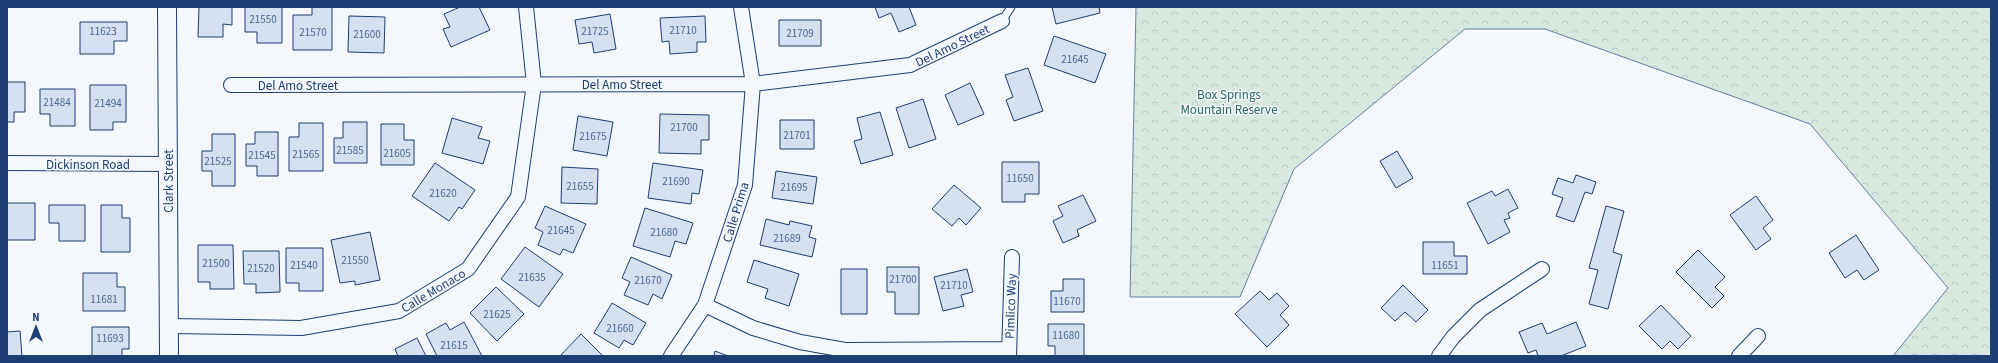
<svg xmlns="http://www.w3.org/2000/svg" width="1998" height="363" font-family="'Source Sans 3',sans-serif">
<defs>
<pattern id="forest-crowns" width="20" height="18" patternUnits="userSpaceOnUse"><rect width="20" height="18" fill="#d7e8df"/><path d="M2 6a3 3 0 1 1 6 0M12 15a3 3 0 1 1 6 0" fill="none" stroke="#b8c8c3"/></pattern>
</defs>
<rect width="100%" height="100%" fill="#f4f7fb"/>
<path fill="url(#forest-crowns)" stroke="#687fa3" d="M1136,7h855v349h-98l55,-68 -138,-164 -265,-95h-80l-171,140 -54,128h-110z"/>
<path fill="#d5e0f0" stroke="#1d3f73" d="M199,7h33v18l-9,-1v13h-25z
M245,7h37v36h-25v-11h-12z
M312,7h20v43h-39v-35h19z
M460,7h19l11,23 -39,17 -8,-18 7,-2 -6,-13z
M875,7h34l7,18 -17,7 -8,-19 -12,5z
M1052,7h47l1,6 -44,11z
M610,14l6,35 -22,4 -2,-11 -13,2 -4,-24z
M349,16l36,1 -1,36 -36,-1z
M705,16l1,26h-9v10l-27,2 -1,-13 -7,1 -2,-24z
M779,20h42v26h-42z
M80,22h47v19h-13v13h-34z
M1054,36l52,18 -11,29 -51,-18z
M1028,68l15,43 -29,10 -8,-21 7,-3 -8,-22z
M7,82h18v30h-11v10h-7z
M970,83l14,31 -26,11 -13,-30z
M90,85h36v37h-13v8h-23z
M40,89h35v37h-25v-12h-10z
M923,99l13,40 -27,9 -13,-40z
M880,112l13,43 -32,9 -7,-23 8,-2 -5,-21z
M660,114l49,1v25h-8v14l-42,-1z
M578,116l35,6 -6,34 -34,-6z
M452,118l30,9 -4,11 12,3 -7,23 -41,-11z
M780,120h34v29h-34z
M343,122h24v41h-33v-25h9z
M299,123h24v48h-34v-34h10z
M381,124h23v16h10v25h-33z
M255,132h23v44h-21v-10h-11v-22h9z
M212,134h23v52h-23v-15h-10v-20h10z
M1397,151l16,27 -17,10 -16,-27z
M1002,162h37v32h-14v8h-23z
M435,163l40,27 -13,19 -3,-2 -10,14 -37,-25z
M653,163l50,7 -4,24 -7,-1 -1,11 -43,-6z
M562,167l36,2 -1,35 -36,-1z
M776,171l41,6 -4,27 -41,-6z
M1576,175l20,7 -4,12 -7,-2 -11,30 -18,-6 7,-18 -11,-4 6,-16 15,5z
M954,185l27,23 -15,17 -7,-7 -7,8 -20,-17z
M1508,189l10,19 -10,5 2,5 -6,2 6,12 -22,12 -21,-41 25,-12 3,5z
M1083,195l13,26 -19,9 2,6 -16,7 -10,-22 10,-5 -5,-10z
M1756,196l17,24 -10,8 8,11 -15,11 -26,-35z
M7,203h28v37h-28z
M49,205h36v36h-26v-18h-10z
M101,205h21v13h8v34h-29z
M545,206l41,18 -13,29 -10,-4 -3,6 -22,-10 5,-13 -8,-4z
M1606,206l18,5 -11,41 9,3 -14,54 -19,-5 9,-34 -9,-2z
M645,208l48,15 -7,21 -11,-3 -5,16 -37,-11z
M766,219l23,6 1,-4 22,5 -3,11 7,2 -4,18 -52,-12z
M370,232l10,48 -25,5v-4l-15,2 -9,-43z
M1856,235l23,35 -15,10 -7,-10 -12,8 -16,-25z
M1423,242h31v14h13v18h-44z
M198,245h35l1,44h-24v-7h-12z
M525,247l38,27 -24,33 -38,-28z
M286,248h37v43h-24v-8h-13z
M1698,250l27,27 -10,10 9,9 -12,12 -36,-36z
M243,251h36l1,41 -24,1v-9h-12z
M631,257l41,18 -10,24 -9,-5 -5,11 -24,-10 6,-13 -8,-4z
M754,260l45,14 -10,32 -24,-8 3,-9 -21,-7z
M887,267h32v47h-24v-22h-8z
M841,269h26v45h-26z
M967,269l6,23 -12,3 3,11 -21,5 -9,-34z
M83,273h34v14h8v24h-42z
M1063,279h21v33h-33v-21h12z
M1403,285l25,25 -12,12 -11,-10 -10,9 -14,-13z
M496,287l28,27 -27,27 -27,-28z
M1260,291l9,9 8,-7 12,13 -9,9 9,10 -22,22 -32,-33z
M612,303l34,20 -13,22 -9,-5 -5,8 -25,-15z
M1661,305l30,31 -13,13 -8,-8 -8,8 -23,-23z
M464,322l18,34h-45l-11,-22 20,-11 4,7z
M1576,322l10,24 -25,10h-23l-2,-6 -8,3 -9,-21 23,-9 5,11z
M1048,324h36v32h-29v-10h-7z
M92,327h37v22h-7v7h-30z
M20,331l2,25h-15v-24z
M581,334l22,22h-43z
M417,338l9,18h-28l-3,-7z
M715,351l13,5h-14z"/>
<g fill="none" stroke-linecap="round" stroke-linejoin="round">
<defs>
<path id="service" d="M1002,21l9,-14"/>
<path id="minor" d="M231,85l522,-1 157,-19 92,-44
M7,163l161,1
M705,305l48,23 47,14 45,8 164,-1
M169,326l132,2 98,-17 69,-42 50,-72 16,-113 -8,-77
M671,356l34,-51 40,-120 8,-101 -12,-77
M1009,356l3,-99
M1439,356l14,-19 27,-27 62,-41
M1739,356l19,-20"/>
<path id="tertiary" d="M167,7l2,349"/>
</defs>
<use href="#service" stroke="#1d3f73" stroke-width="9"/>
<use href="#minor" stroke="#1d3f73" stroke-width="16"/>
<use href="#tertiary" stroke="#1d3f73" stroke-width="20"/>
<use href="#service" stroke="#f4f7fb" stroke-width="7"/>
<use href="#minor" stroke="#f4f7fb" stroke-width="14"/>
<use href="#tertiary" stroke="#f4f7fb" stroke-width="18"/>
</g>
<g text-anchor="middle" stroke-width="3" stroke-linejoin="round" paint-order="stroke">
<g font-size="11" fill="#4b6792">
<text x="263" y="23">21550</text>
<text x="683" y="34">21710</text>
<text x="103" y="35">11623</text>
<text x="595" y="35">21725</text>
<text x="313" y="36">21570</text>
<text x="800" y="37">21709</text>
<text x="367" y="38">21600</text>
<text x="1075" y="63">21645</text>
<text x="57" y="106">21484</text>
<text x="108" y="107">21494</text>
<text x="684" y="131">21700</text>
<text x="797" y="139">21701</text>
<text x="593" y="140">21675</text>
<text x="350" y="154">21585</text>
<text x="397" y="157">21605</text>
<text x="306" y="158">21565</text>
<text x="262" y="159">21545</text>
<text x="218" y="165">21525</text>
<text x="1020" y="182">11650</text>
<text x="676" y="185">21690</text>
<text x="580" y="190">21655</text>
<text x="794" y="191">21695</text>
<text x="443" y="197">21620</text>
<text x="561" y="234">21645</text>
<text x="664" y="236">21680</text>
<text x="787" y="242">21689</text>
<text x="355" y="264">21550</text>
<text x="216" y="267">21500</text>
<text x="304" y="269">21540</text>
<text x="1445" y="269">11651</text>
<text x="261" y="272">21520</text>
<text x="532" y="281">21635</text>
<text x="903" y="283">21700</text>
<text x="648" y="284">21670</text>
<text x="954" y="289">21710</text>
<text x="104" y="303">11681</text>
<text x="1067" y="305">11670</text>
<text x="497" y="318">21625</text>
<text x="620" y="332">21660</text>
<text x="1066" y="339">11680</text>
<text x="110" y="342">11693</text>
<text x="454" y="349">21615</text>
</g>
<g font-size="13" fill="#1d3f73" stroke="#f4f7fb">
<text transform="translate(952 45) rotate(-26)" y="5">Del Amo Street</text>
<text x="622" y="89">Del Amo Street</text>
<text x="298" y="90">Del Amo Street</text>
<text x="88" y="169">Dickinson Road</text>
<text transform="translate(168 181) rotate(-90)" y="5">Clark Street</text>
<text transform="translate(735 212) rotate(-73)" y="5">Calle Prima</text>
<text transform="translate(433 290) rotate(-31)" y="5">Calle Monaco</text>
<text transform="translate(1010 306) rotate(-88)" y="5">Pimlico Way</text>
</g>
<g font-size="13" fill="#2c6c60" stroke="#f4f7fb">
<text x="1229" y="99">Box Springs<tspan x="1229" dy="15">Mountain Reserve</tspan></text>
</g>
</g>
<rect width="1998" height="363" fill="none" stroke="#1d3f73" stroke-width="16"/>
<g transform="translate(36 327)" stroke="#f4f7fb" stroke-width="3" paint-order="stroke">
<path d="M0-3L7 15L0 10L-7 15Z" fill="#1d3f73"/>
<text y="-6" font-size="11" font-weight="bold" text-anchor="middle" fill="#1d3f73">N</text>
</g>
</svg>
